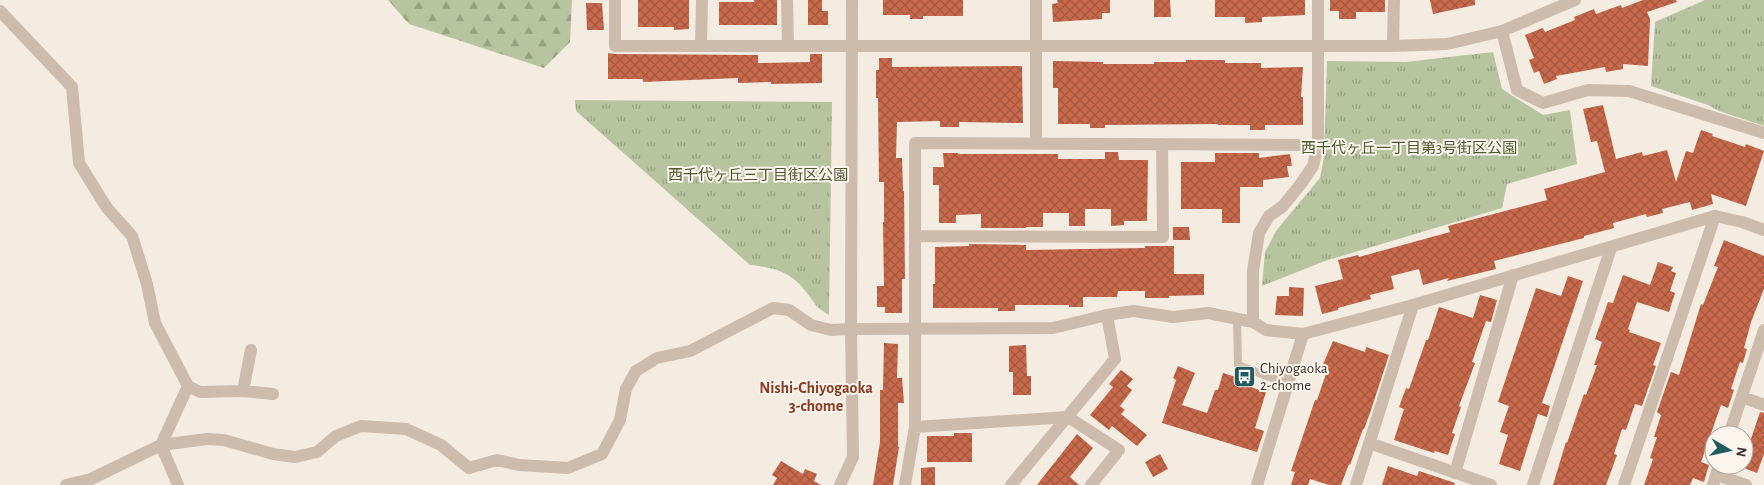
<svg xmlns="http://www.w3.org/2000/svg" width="1764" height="485" font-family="'Alegreya Sans','Noto Sans JP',sans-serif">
<defs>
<pattern id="forest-firs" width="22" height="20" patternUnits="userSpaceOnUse" patternTransform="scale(1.25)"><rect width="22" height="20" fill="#b8c4a0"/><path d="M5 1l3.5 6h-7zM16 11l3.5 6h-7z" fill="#97a083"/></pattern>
<pattern id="park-tufts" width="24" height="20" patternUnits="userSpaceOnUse" patternTransform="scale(1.25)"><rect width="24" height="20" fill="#b8c4a0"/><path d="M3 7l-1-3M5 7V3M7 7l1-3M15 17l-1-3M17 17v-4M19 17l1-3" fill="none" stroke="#97a083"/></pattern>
<pattern id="building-cross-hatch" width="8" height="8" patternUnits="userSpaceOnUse" patternTransform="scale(1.25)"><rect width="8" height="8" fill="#c8694b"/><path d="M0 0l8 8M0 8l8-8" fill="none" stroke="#a4573f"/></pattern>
</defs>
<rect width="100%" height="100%" fill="#f4ebe1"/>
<path fill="url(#forest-firs)" d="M388,0h184l-2,42 -26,26 -135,-44z"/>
<path fill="url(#park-tufts)" d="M1705,0h59v126l-45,-15 -11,-6 -57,-19 4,-64z
M1493,52l9,37 41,26 27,-5 7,54 -70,20 -5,24 -177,53 -63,25 3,-34 11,-21 44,-53 4,-21 3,-96 79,1z
M575,100l257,2 -3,213c-10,-6 -12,-8 -19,-18 -17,-24 -32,-29 -60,-32l-174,-154z"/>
<path fill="url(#building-cross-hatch)" d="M638,0h51v29l-15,1v-3h-36z
M754,0h23v25h-58v-23h35z
M808,0h14v11h6v14h-20z
M883,0h80v16h-40v3h-13v-4h-27z
M1057,0h53v13h-8v6l-49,3 -1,-18 6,-1z
M1154,0h16l1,17h-17z
M1215,0h90v15l-43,2v5l-17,1v-6h-30z
M1330,0h55v12h-29v7h-17v-8h-9z
M1430,0h45v5l-42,9z
M1643,0h33l1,2 -30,10 3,7 -2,47 -25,-2v5l-17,3 -1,-5 -49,9 1,3 -13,5 -5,-13 -5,2 -5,-13 5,-2 -9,-23 18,-7 2,4 30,-12 -1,-3 20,-8 2,5 25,-9 1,3z
M586,3h16l2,27h-17z
M608,53l7,1 143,1v8l52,-1v-8h12v29l-51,1v-2l-33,1v-5l-95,4v-3h-35z
M879,58h13v9l130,-1 1,57 -64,-1v5h-19v-6l-43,1 -1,36h6l1,33h1l1,88h-3v34h-17v-6h-8v-21h7l-1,-64h1v-40h-5l-1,-84h-2v-28h3z
M1186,60h39v3h36v5l42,-1 -2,30h2v28h-38v5h-15v-5h-32v-1l-113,1v3h-15v-4h-32v-36h-5v-27l50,1v2h51v-2h32z
M1603,105l13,54 26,-7 1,4 24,-6 9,32 10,-31 7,2 8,-23 12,4 -1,2 33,11 1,-3 18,7 -18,55 -35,-12 2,10 -21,6 -2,-8 -28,7 1,4 -16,4 -1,-3 -33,9 1,5 -30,8v2l-90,23 2,8 -49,12 2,-3 -26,7 -4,-16 -28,7 3,13 -24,6 1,4 -33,9v2l-16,4 -7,-28 28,-7 -5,-19 20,-5 1,2 91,-25 -2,-6 99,-26 -3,-11 61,-17 -8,-31 -6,1 -8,-33z
M1105,152h13l1,8h29l-1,61h-23v4l-13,1v-17h-26v17h-16v-13h-26v14h-17v1h-45v-14l-25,1v8h-17v-38h-6v-18h11l-1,-14h15v1h100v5h47z
M1215,153h44v5l31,-4 2,12h-5l2,11 -26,3v7h-23v36h-18v-14h-41v-47h34z
M1173,227h16l1,13h-17z
M1724,240l40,16v33l-13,33 -7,26 3,1 -4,14 -3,-1 -9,27 3,1 -6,18 -7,-3 -20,57 8,3 -5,17 -11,-4 -3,7h-46l9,-26 -3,-1 7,-21h-3l7,-22 -4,-3 14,-40 8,3 22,-71 2,1 15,-38 -4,-1z
M969,244l57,1v5l119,-2v-2h29v28h30v21l-35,1v2h-24v-7h-27l-1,6h-34v10h-14v-2h-54v6h-17v-3h-65v-24h2v-37l34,-1z
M1658,262l15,5 -2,4 5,2 -6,18 5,2 -6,19 -32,-10 -9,27 2,1 -1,2 32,11 -8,22 3,1 -14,40 -7,-2 -9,26 -4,-1 -8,25 3,1 -11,30h-53l13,-43 1,1 17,-49 2,1 11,-30h-3l8,-23 -7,-3 13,-37 5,1 10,-28 27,10z
M1568,276l15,5 -41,122 8,3 -3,11 -9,-3 -18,57 -21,-7 9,-29 -8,-3 9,-26 -11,-4 38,-114 25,8z
M1289,287l15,1 -1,28 -28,-1 2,-19h12z
M1480,295l17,5 -6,22 -5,-1 -14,41 3,1 -16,43 2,1 -9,26 3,1 -7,21 -13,-4 -1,2 -40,-13 10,-31 -5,-2 7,-19 3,1 17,-49h2l11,-33 34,11z
M1333,341l32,11 1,-5 23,8 -19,58 -6,16h-1l-13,36 -1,-1 -8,21h-12l-19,-6 -2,6h-17l4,-13 -4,-1 24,-71h2l10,-29 -6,-2z
M884,343l14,1 -1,34h5l2,25h-6v44h1l-6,38h-20l7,-43v-52h3z
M1026,345l1,31h4v19h-18v-23h-4v-26z
M1178,366l17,7 -13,32 25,8 8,-23h3l5,-17 13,4 -1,5 31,10 -11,36 9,3 -7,21 -95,-29 14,-43 -3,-2z
M1121,370l12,9 -6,7 5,4 -12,16 5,4 -4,4 26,21 -10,11 -25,-20 -3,4 -19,-15 23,-28 -4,-3z
M1760,412l4,1v41l-7,19 -13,-5v-24l5,1z
M954,433h18v29h-45v-26h27z
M1077,434l16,14 -23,29 9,8h-42z
M1160,454l8,15 -15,8 -8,-15z
M781,461l22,13 2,-5 12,5 -3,7 7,4h-48l4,-7 -5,-3z
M1388,466l29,10 2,-5 36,12 -1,2h-72z
M935,467v18h-14v-17z"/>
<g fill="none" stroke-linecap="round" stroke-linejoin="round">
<path stroke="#cdbbac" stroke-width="8" d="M1237,318l1,47 50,19"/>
<path stroke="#cdbbac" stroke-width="12" d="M615,0v46h237
M787,0l1,46
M0,11l72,76 7,76 28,45 25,28 15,48 8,39 33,63 -27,59 -70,34 -25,6
M1502,31l15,59 26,13 45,-13 41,1 135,42
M701,46l1,-46
M1393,46l1,-46
M1036,143v-143
M915,236l248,1 -1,-93
M188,386l12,6 43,-1 30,3
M243,391l8,-41
M1742,397l22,8
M915,427l153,-10 51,33 -28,35
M1729,435l35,-105
M1369,443l122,42
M1455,473l58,-198
M1716,475l30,10
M178,485l-17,-40 46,-6 17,1 49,14 22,3 22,-5 19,-16 25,-10 45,3 35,16 28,23 28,-8 22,5 49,3 34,-14 18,-34 6,-31 10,-18 21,-13 33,-7 83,-43 16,2 22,15 20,5 20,-1
M905,485l10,-58v-284l403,2
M1011,485l104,-126 -8,-44
M1257,485l46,-151
M1356,485l57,-180
M1533,485l78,-237
M1624,485l91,-269
M1713,485l6,-20"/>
<path stroke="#cdbbac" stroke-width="12" d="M852,46h541l54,-2 55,-13 73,-31
M1253,322v-51l6,-38 10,-17 14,-10 17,-21 13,-19 5,-21v-145
M851,329l202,-1 54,-13 27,-4 39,6 35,-4 45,9 13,8 37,4 110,-29 302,-89 27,6 22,8
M840,485l13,-28 -2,-128 1,-329"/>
</g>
<defs>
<symbol id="bus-square" viewBox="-11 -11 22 22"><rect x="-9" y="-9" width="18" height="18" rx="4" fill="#1f5a5e" stroke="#fbf5ee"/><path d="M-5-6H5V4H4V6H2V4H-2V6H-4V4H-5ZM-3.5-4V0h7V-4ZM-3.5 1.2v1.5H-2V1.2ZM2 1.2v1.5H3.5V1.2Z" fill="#fff"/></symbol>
</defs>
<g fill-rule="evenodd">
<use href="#bus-square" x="1232" y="364" width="25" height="25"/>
</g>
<g text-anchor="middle" stroke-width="4" stroke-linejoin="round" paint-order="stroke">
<g font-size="15" fill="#4a5a2e" stroke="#fbf5ee">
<text x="1409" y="153">西千代ヶ丘一丁目第3号街区公園</text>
<text x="758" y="180">西千代ヶ丘三丁目街区公園</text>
</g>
<g font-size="15" fill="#3b302b" stroke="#fbf5ee" text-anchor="start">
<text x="1260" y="373">Chiyogaoka<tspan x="1260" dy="17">2-chome</tspan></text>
</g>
<g font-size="16" font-weight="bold" fill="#8c3b22" stroke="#fbf5ee">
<text x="816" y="393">Nishi-Chiyogaoka<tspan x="816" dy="18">3-chome</tspan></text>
</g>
</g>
<g transform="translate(1729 450) rotate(99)"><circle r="24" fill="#fbf5ee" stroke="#aea6a0"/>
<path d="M0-4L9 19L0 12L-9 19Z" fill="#1f5a5e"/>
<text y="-8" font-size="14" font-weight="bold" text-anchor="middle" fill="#3b302b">N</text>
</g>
</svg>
